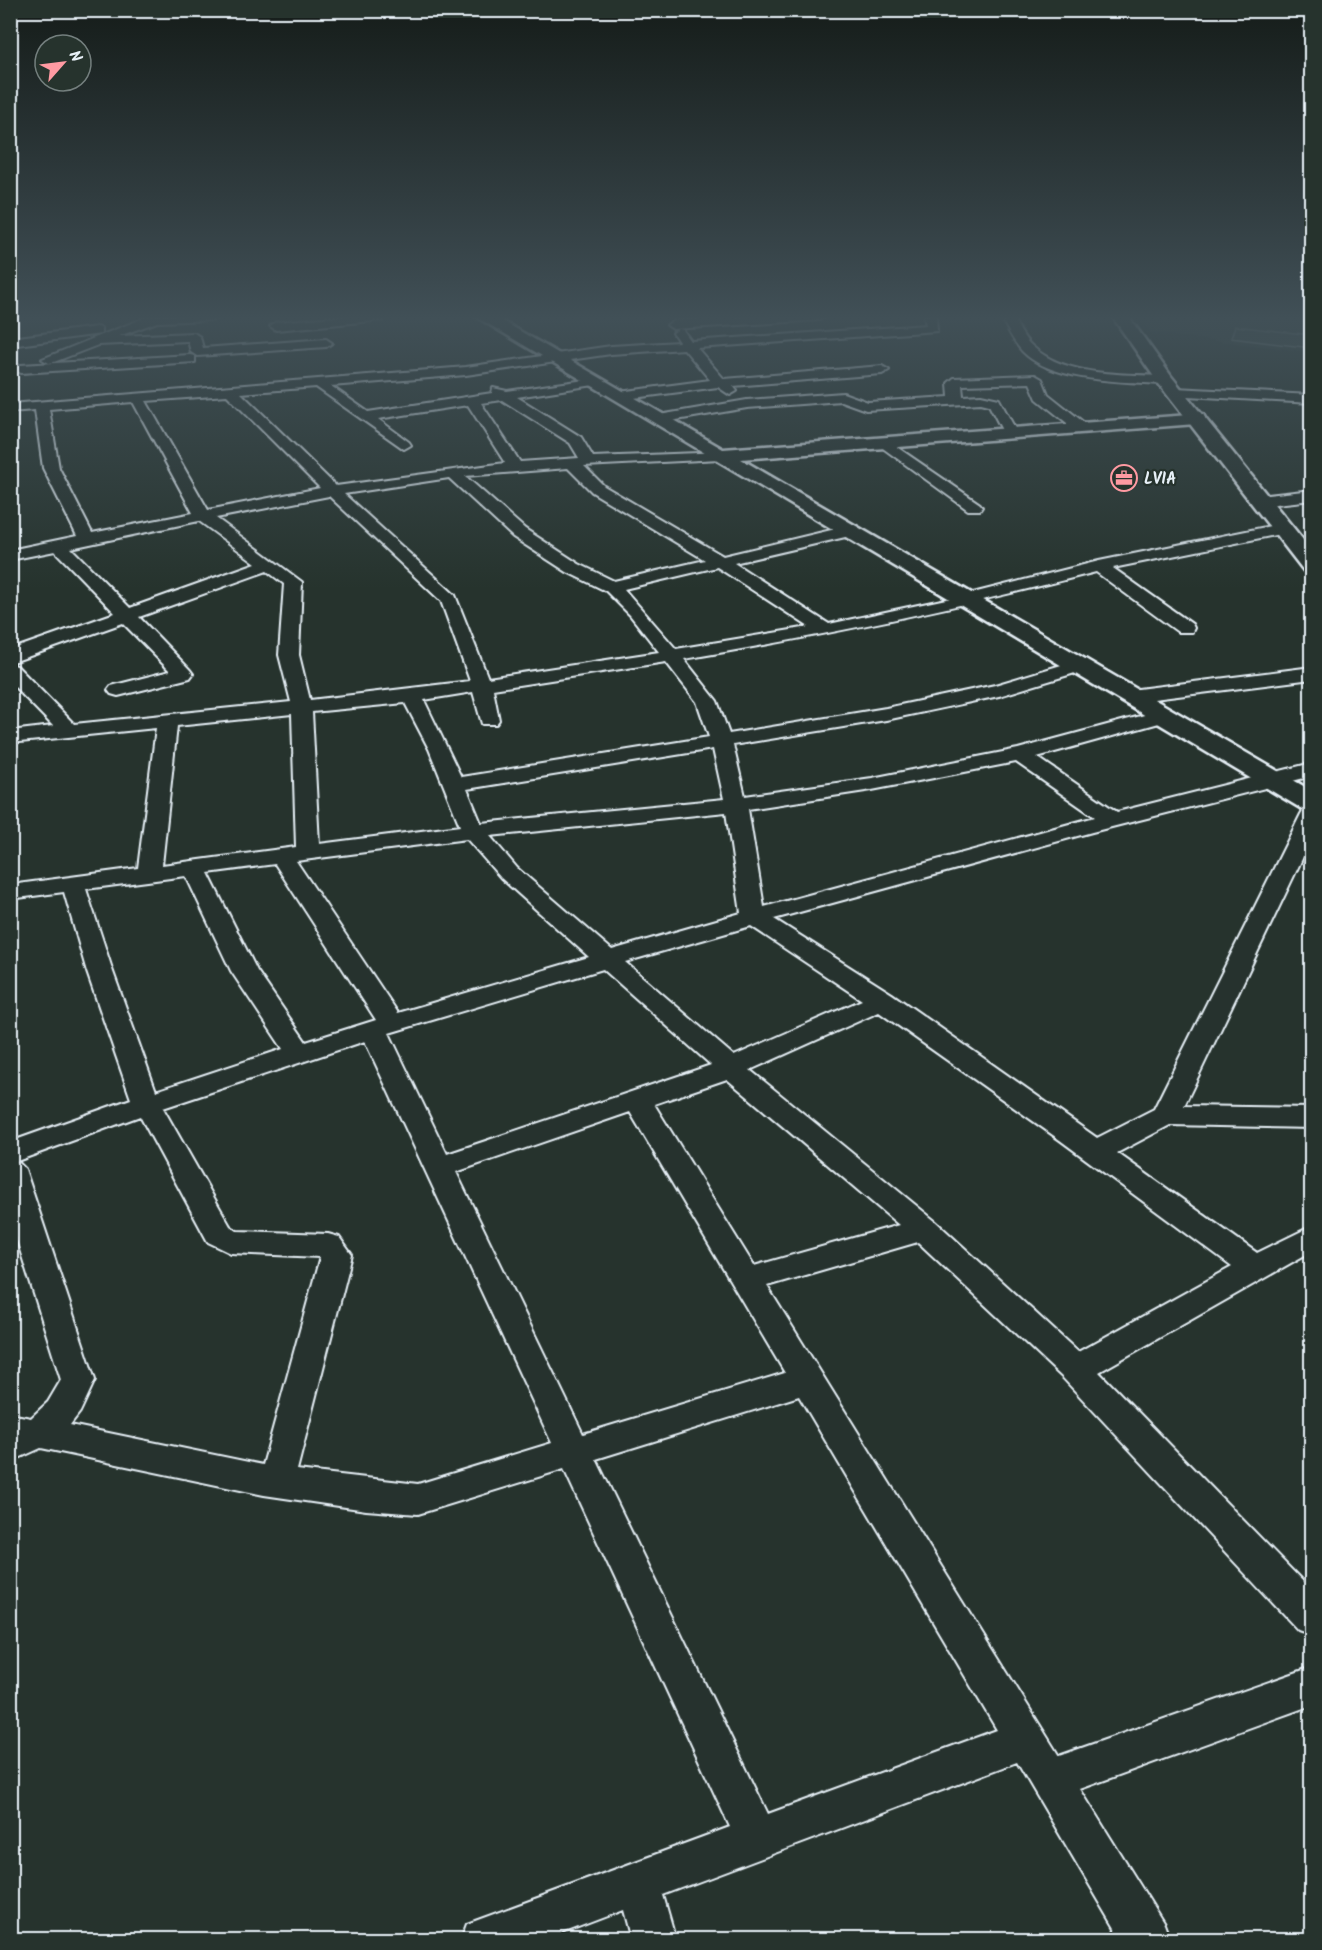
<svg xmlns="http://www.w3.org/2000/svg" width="1322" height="1950" font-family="Kalam,sans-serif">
<rect width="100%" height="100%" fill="#26332d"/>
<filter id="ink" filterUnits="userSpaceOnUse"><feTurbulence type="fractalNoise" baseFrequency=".0167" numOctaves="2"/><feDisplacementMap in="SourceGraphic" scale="12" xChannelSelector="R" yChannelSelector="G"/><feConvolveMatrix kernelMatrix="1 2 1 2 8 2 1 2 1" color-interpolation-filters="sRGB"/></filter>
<g filter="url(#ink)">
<path fill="#333f3a" d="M1140,316h171v36l-161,-19z"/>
<path fill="#3e4b47" stroke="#939ea0" stroke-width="1.5" d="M1235,326l76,9v13l-80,-10z"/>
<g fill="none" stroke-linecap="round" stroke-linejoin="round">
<defs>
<path id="minor" d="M149,316h71l-6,4 -57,2 -38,14 75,-3 6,4 3,11 123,-9 6,4 -6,4 -129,9 -6,-4 -3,-11 -90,4 -44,17 -5,1 -7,-4z
M345,316h44l-6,4 -107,10 -6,-4 6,-4z
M762,316h64l-6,4 -147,9 -6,-4 6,-4z
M924,316h12l1,15 -240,17 27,31 158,-13 7,4 -7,4 -149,12 4,5 -7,4 -12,-8 -99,13 -7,-4 7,-4 91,-12 -26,-31 -73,5 -145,21 -135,11 37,26 124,-19 1,-5 14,3 92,-13 2,3 -7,4 -77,12 64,40 12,20 132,-5 2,3 -2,3 -5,1 -136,7 20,20 119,70 125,-30 6,1 2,4 -2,4 -120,28 95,61 136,-29 134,-34 181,-37 6,2 2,3 -8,5 -167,34 79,56 2,4 -2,4h-14l-82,-60c-136,35 -273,64 -412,87l33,42 12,33 157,-26 109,-23 83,-25 10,6 -3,4 -86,26 -113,24 -153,25 12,51 127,-18 146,-29 145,-39 7,2 3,4 -3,4 -133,37 80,55 195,-49v13l-220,56 -318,87 118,75 205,144 57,-29 147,-295 3,-5 8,-2v31l-128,268 128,2v20l-142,-3 -53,28 140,100 55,-27v25l-213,121 213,219v44l-14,-5 -235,-252 -145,-136 -151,44 292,470 253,-89v38l-232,84 84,135 6,16h-48l-105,-178 -354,133 13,45h-45l-8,-30 -79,30h-83l6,-16 263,-97 -166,-358 -146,45 -52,-4 -102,-15 -223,-47 -31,14v-48l21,4 17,-16 13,-22 -51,-162v-76l121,-43 -44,-127 -23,-80 -54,7v-14l128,-17 18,-140 -146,15v-12l43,-5 -43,-44v-18l7,2 57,58 217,-22 -12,-47 5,-71 -17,-13 -128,46 51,53 3,4 -3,4 -72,18 -7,-2 -3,-4 3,-4 59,-15 -47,-48 -113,40v-13l105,-37 -60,-62 -45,9v-10l67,-14 -34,-68 -8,-58 -25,2v-8l456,-37 145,-21 68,-4 -6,-9 6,-4 4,1 8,11 235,-16zM316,387l88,62 7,-4 -2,-3 -31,-23 90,-14 37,58 -169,23 -95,-93zM227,395l93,93 -112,22 -62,-109zM502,400l68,43 9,15 -59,4 -39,-59zM133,402l60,111 -101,20 -33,-65 -10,-59zM568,468l24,24 113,68 -91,21 -35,-17 -54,-35 -60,-53zM449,478l64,59 54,35 39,19 24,24 29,37 -171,26 -33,-83 -111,-101zM329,496l112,105 29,80 -160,19 -11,-45 3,-73 -86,-64zM199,521l57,42 -126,45 -59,-60zM717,567l92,60 -133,22 -52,-60zM666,662l31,40 12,35 -248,40 -37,-77 49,-8 9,32h14l3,-4 -6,-31zM405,703l24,46 31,77 -141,18 -7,-132zM292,714l4,133 -134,18 15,-139zM713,749l11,50 -243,24 -14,-34zM1016,762l79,55 -331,90 -16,-98 124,-19zM726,812l15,101 -129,37 -95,-82 -27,-32zM467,839l34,39 88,79 -191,56 -102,-152zM275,864l101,156 -70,22 -49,-71 -49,-98zM186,876l45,95 52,78 -127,42 -43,-119 -27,-83zM751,926l111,74 -128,56 -109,-94zM603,969l108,96 -264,89 -58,-121zM879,1012l181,128 172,127 -154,85 -143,-131 -185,-151zM365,1041l187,402 -134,41 -121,-14 55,-215 -13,-18 -11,-3 -91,-3 -7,-5 -67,-118zM727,1079l172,146 -145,41 -100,-162zM630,1112l155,261 -202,61 -127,-262zM140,1116l68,126 23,11 89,4 -57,208 -193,-40 10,-13 15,-32 -70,-211 -8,-8zM799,1396l198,334 -229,84 -172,-355z
M1000,316h12c6,10 11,23 21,31 33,30 91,27 132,29l7,4 -7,4c-40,-2 -113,-2 -143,-33 -9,-10 -15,-23 -22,-35z
M97,327l4,1v6l-91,12v-8z
M190,355l5,1v6l-174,11 -7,-4 7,-4z
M1035,375l7,4 6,15 39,31 2,3 -2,3h-10l-40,-32 -7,-16 -68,2 1,11 18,-1 18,4 19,35 -7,4 -7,-4 -15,-29 -8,-2 -115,7 -25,-9 -94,7 -88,15 -7,-4 7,-4 88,-15 96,-7 25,9 81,-5 -1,-14 6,-5z
M1175,388l137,7v8l-142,-8 -2,-3z
M885,439l95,65 2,3 -2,3h-12l-88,-64 -2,-3 2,-3z
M1312,490v10l-53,6 -8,-5 8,-5z
M1312,667v12l-182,23 -7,-2 -3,-4 3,-4 7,-2z"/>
<path id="tertiary" d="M475,316h19l229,133 480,-35 2,4 -2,4 -7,2 -455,35 571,332v20l-10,-2z"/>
<path id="primary" d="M1112,316h16l43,60 141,175v22l-8,-2 -145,-187z"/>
</defs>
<use href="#minor" stroke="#e8f1f8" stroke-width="4"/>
<use href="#tertiary" stroke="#e8f1f8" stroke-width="5"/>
<use href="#primary" stroke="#e8f1f8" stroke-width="5"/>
<use href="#minor" fill="#26332d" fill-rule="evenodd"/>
<use href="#tertiary" fill="#26332d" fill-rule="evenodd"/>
<use href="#primary" fill="#26332d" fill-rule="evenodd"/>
</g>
</g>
<linearGradient id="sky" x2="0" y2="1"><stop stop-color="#151c19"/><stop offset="0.54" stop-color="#415057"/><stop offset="1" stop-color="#415057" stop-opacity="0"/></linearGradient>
<rect width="1322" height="589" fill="url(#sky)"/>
<defs>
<symbol id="office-ring" viewBox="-11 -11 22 22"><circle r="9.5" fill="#26332d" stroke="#ff9aa2" stroke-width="1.5"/><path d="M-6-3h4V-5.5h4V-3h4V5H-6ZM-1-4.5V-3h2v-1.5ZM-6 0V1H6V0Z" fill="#ff9aa2"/></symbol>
</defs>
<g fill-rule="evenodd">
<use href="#office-ring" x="1109" y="463" width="30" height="30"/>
</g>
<g text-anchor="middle" stroke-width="4.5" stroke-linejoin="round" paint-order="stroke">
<g font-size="16" font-weight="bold" fill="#e8f1f8" stroke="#26332d" text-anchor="start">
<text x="1144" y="484">LVIA</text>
</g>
</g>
<rect width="1322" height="1950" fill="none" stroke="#26332d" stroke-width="36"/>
<rect x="18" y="18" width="1286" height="1914" fill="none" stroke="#e8f1f8" stroke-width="2" filter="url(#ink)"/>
<g transform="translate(63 63) rotate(62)"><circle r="28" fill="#26332d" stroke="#747f7e" stroke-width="1.5"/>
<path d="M0-4.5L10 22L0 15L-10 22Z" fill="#ff9aa2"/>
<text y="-9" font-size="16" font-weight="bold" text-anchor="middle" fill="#e8f1f8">N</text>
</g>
</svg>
